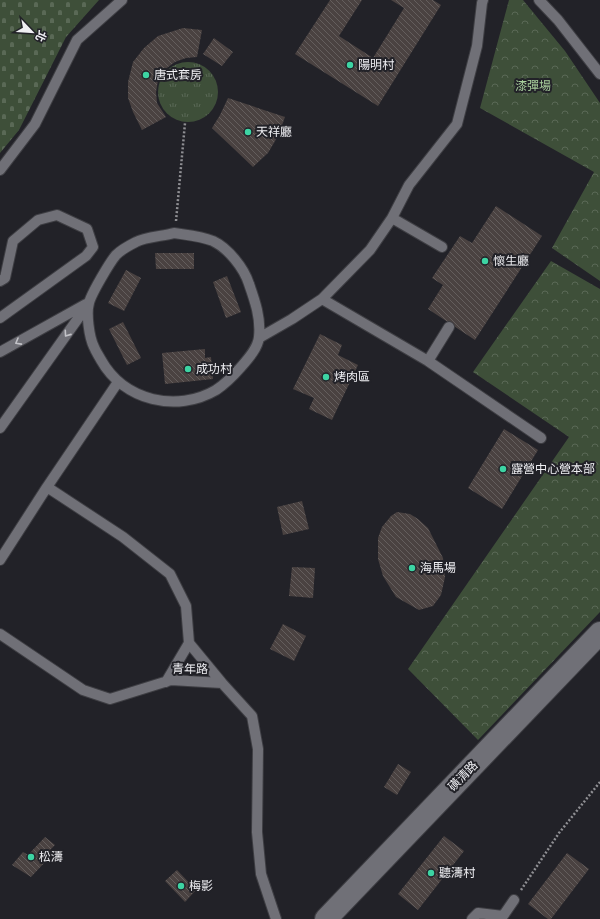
<svg xmlns="http://www.w3.org/2000/svg" width="600" height="919" font-family="Ubuntu,'Noto Sans TC',sans-serif">
<defs>
<pattern id="grass-tufts" width="24" height="20" patternUnits="userSpaceOnUse"><rect width="24" height="20" fill="#3e4f39"/><path d="M3 7l-1-3M5 7V3M7 7l1-3M15 17l-1-3M17 17v-4M19 17l1-3" fill="none" stroke="#5a6956"/></pattern>
<pattern id="cemetery-stones" width="16" height="16" patternUnits="userSpaceOnUse"><rect width="16" height="16" fill="#3e4f39"/><path d="M2 7V4a2 2 0 0 1 4 0v3zM10 15v-3a2 2 0 0 1 4 0v3z" fill="#5a6956"/></pattern>
<pattern id="park-crowns" width="20" height="18" patternUnits="userSpaceOnUse"><rect width="20" height="18" fill="#3e4f39"/><path d="M2 6a3 3 0 1 1 6 0M12 15a3 3 0 1 1 6 0" fill="none" stroke="#5a6956"/></pattern>
<pattern id="building-back-hatch" width="6" height="6" patternUnits="userSpaceOnUse"><rect width="6" height="6" fill="#4a4241"/><path d="M-1 5l2 2M0 0l6 6M5-1l2 2" fill="none" stroke="#645e5d"/></pattern>
</defs>
<rect width="100%" height="100%" fill="#222228"/>
<path fill="url(#grass-tufts)" d="M158 92a30 30 0 1 1 60 0a30 30 0 1 1-60 0Z"/>
<path fill="url(#cemetery-stones)" d="M0,0h99l-33,37 -47,93 -19,23z"/>
<path fill="url(#park-crowns)" d="M509,0h14l42,51 35,52v178l-48,-33 42,-76 -114,-64z
M551,261l49,28v323l-122,128 -70,-71 161,-232 -96,-65z"/>
<path fill="url(#building-back-hatch)" d="M330,0h32l-23,36 34,22 31,-50 -13,-8h42l8,5 -63,101 -83,-52z
M183,28l19,2 -5,27 -11,1 -11,4 -11,8 -6,10 -2,12 1,11 9,14 -24,13 -9,-18 -5,-14v-16l5,-20 11,-14 14,-12z
M214,38l19,14 -11,14 -19,-12z
M228,98l57,19 -7,19 -10,17 -15,14 -41,-39 8,-13z
M496,206l46,30 -67,104 -47,-31 15,-24 -11,-7 28,-42 12,7z
M155,253h39v16h-38z
M126,270l15,8 -17,33 -16,-8z
M227,276l14,36 -15,6 -13,-36z
M123,322l18,36 -14,7 -18,-36z
M320,334l22,11 -4,10 20,10 -26,55 -23,-11 5,-11 -21,-9z
M205,349v9l6,-1 2,22 -48,5 -3,-31z
M504,429l34,21 -36,59 -34,-21z
M302,501l7,28 -26,6 -6,-28z
M397,512l13,2 8,5 10,9 15,30 2,19 -4,18 -8,11 -14,4 -23,-13 -13,-21 -5,-17v-21l4,-11 9,-11z
M292,567l23,1 -2,30 -24,-2z
M283,624l23,12 -12,25 -24,-12z
M398,764l13,8 -14,23 -13,-8z
M444,836l20,15 -46,59 -20,-16z
M45,837l10,8 -13,13 4,3 -15,16 -19,-12 11,-13 5,3z
M567,853l22,16 -38,50h-3l-20,-15z
M177,870l19,20 -11,12 -20,-21z"/>
<g fill="none" stroke-linecap="round" stroke-linejoin="round">
<defs>
<path id="service" d="M539,0l19,20 42,54
M0,170l35,-46 42,-84 45,-40
M392,218l50,29
M174,233c13,2 27,3 39,8 15,7 31,27 36,43 6,17 12,34 10,53 -1,11 -11,22 -18,30 -7,8 -16,17 -25,23 -39,23 -92,11 -115,-30 -2,-4 -5,-8 -7,-13 -5,-10 -8,-34 -5,-44 2,-9 21,-41 27,-48 5,-5 14,-10 20,-13 9,-5 28,-6 38,-9z
M0,281l5,-3 8,-37 25,-21 19,-5 30,14 6,18 -7,9 -86,62
M322,299l106,62 113,77
M259,338l33,-19 30,-20 48,-49 22,-32 17,-33 48,-61 20,-78 5,-43 1,-3
M0,352l86,-48
M428,361l21,-34
M0,428l89,-125
M47,487l76,50 47,37 16,32 3,37 33,40 30,33 6,33 -1,83 4,42 15,45
M0,560l47,-73 71,-105
M0,634l83,56 27,9 61,-19 51,3
M166,682l23,-39
M472,919l6,-6 25,3 11,-16"/>
<path id="tertiary" d="M326,919l274,-286"/>
</defs>
<use href="#service" stroke="#3e3e43" stroke-width="12"/>
<use href="#tertiary" stroke="#3e3e43" stroke-width="24"/>
<path stroke="#8f8f93" stroke-width="2.5" stroke-dasharray="2 2" stroke-linecap="butt" d="M176,221l9,-98
M521,890l38,-57 41,-51"/>
<use href="#service" stroke="#707077" stroke-width="10"/>
<use href="#tertiary" stroke="#707077" stroke-width="22"/>
</g>
<defs><path id="oneway-chevron" d="M-2-3.5L2.5 0L-2 3.5" fill="none" stroke-width="1.6" stroke-linecap="round" stroke-linejoin="round"/></defs>
<g stroke="#c3c3c8">
<use href="#oneway-chevron" transform="translate(67 334) rotate(125)"/>
<use href="#oneway-chevron" transform="translate(18 342) rotate(151)"/>
</g>
<g fill="#3dd4a3" stroke="#222228" stroke-width="1.5">
<circle cx="350" cy="65" r="4"/>
<circle cx="146" cy="75" r="4"/>
<circle cx="248" cy="132" r="4"/>
<circle cx="485" cy="261" r="4"/>
<circle cx="188" cy="369" r="4"/>
<circle cx="326" cy="377" r="4"/>
<circle cx="503" cy="469" r="4"/>
<circle cx="412" cy="568" r="4"/>
<circle cx="31" cy="857" r="4"/>
<circle cx="431" cy="873" r="4"/>
<circle cx="181" cy="886" r="4"/>
</g>
<g text-anchor="middle" stroke-width="4" stroke-linejoin="round" paint-order="stroke">
<g font-size="12" fill="#efeff3" stroke="#222228" text-anchor="start">
<text x="358" y="69">陽明村</text>
<text x="154" y="79">唐式套房</text>
<text x="256" y="136">天祥廳</text>
<text x="493" y="265">懷生廳</text>
<text x="196" y="373">成功村</text>
<text x="334" y="381">烤肉區</text>
<text x="511" y="473">露營中心營本部</text>
<text x="420" y="572">海馬場</text>
<text x="39" y="861">松濤</text>
<text x="439" y="877">聽濤村</text>
<text x="189" y="890">梅影</text>
</g>
<g font-size="12" fill="#a8ce9c" stroke="#222228">
<text x="533" y="90">漆彈場</text>
</g>
<g font-size="12" fill="#efeff3" stroke="#222228">
<text transform="translate(190 669) rotate(1)" y="4">青年路</text>
<text transform="translate(463 776) rotate(-46)" y="4">磺清路</text>
</g>
</g>
<g transform="translate(32 32) rotate(115)" stroke="#222228" stroke-width="3" paint-order="stroke">
<path d="M0-3L7 15L0 10L-7 15Z" fill="#efeff3"/>
<text y="-6" font-size="11" font-weight="bold" text-anchor="middle" fill="#efeff3">北</text>
</g>
</svg>
